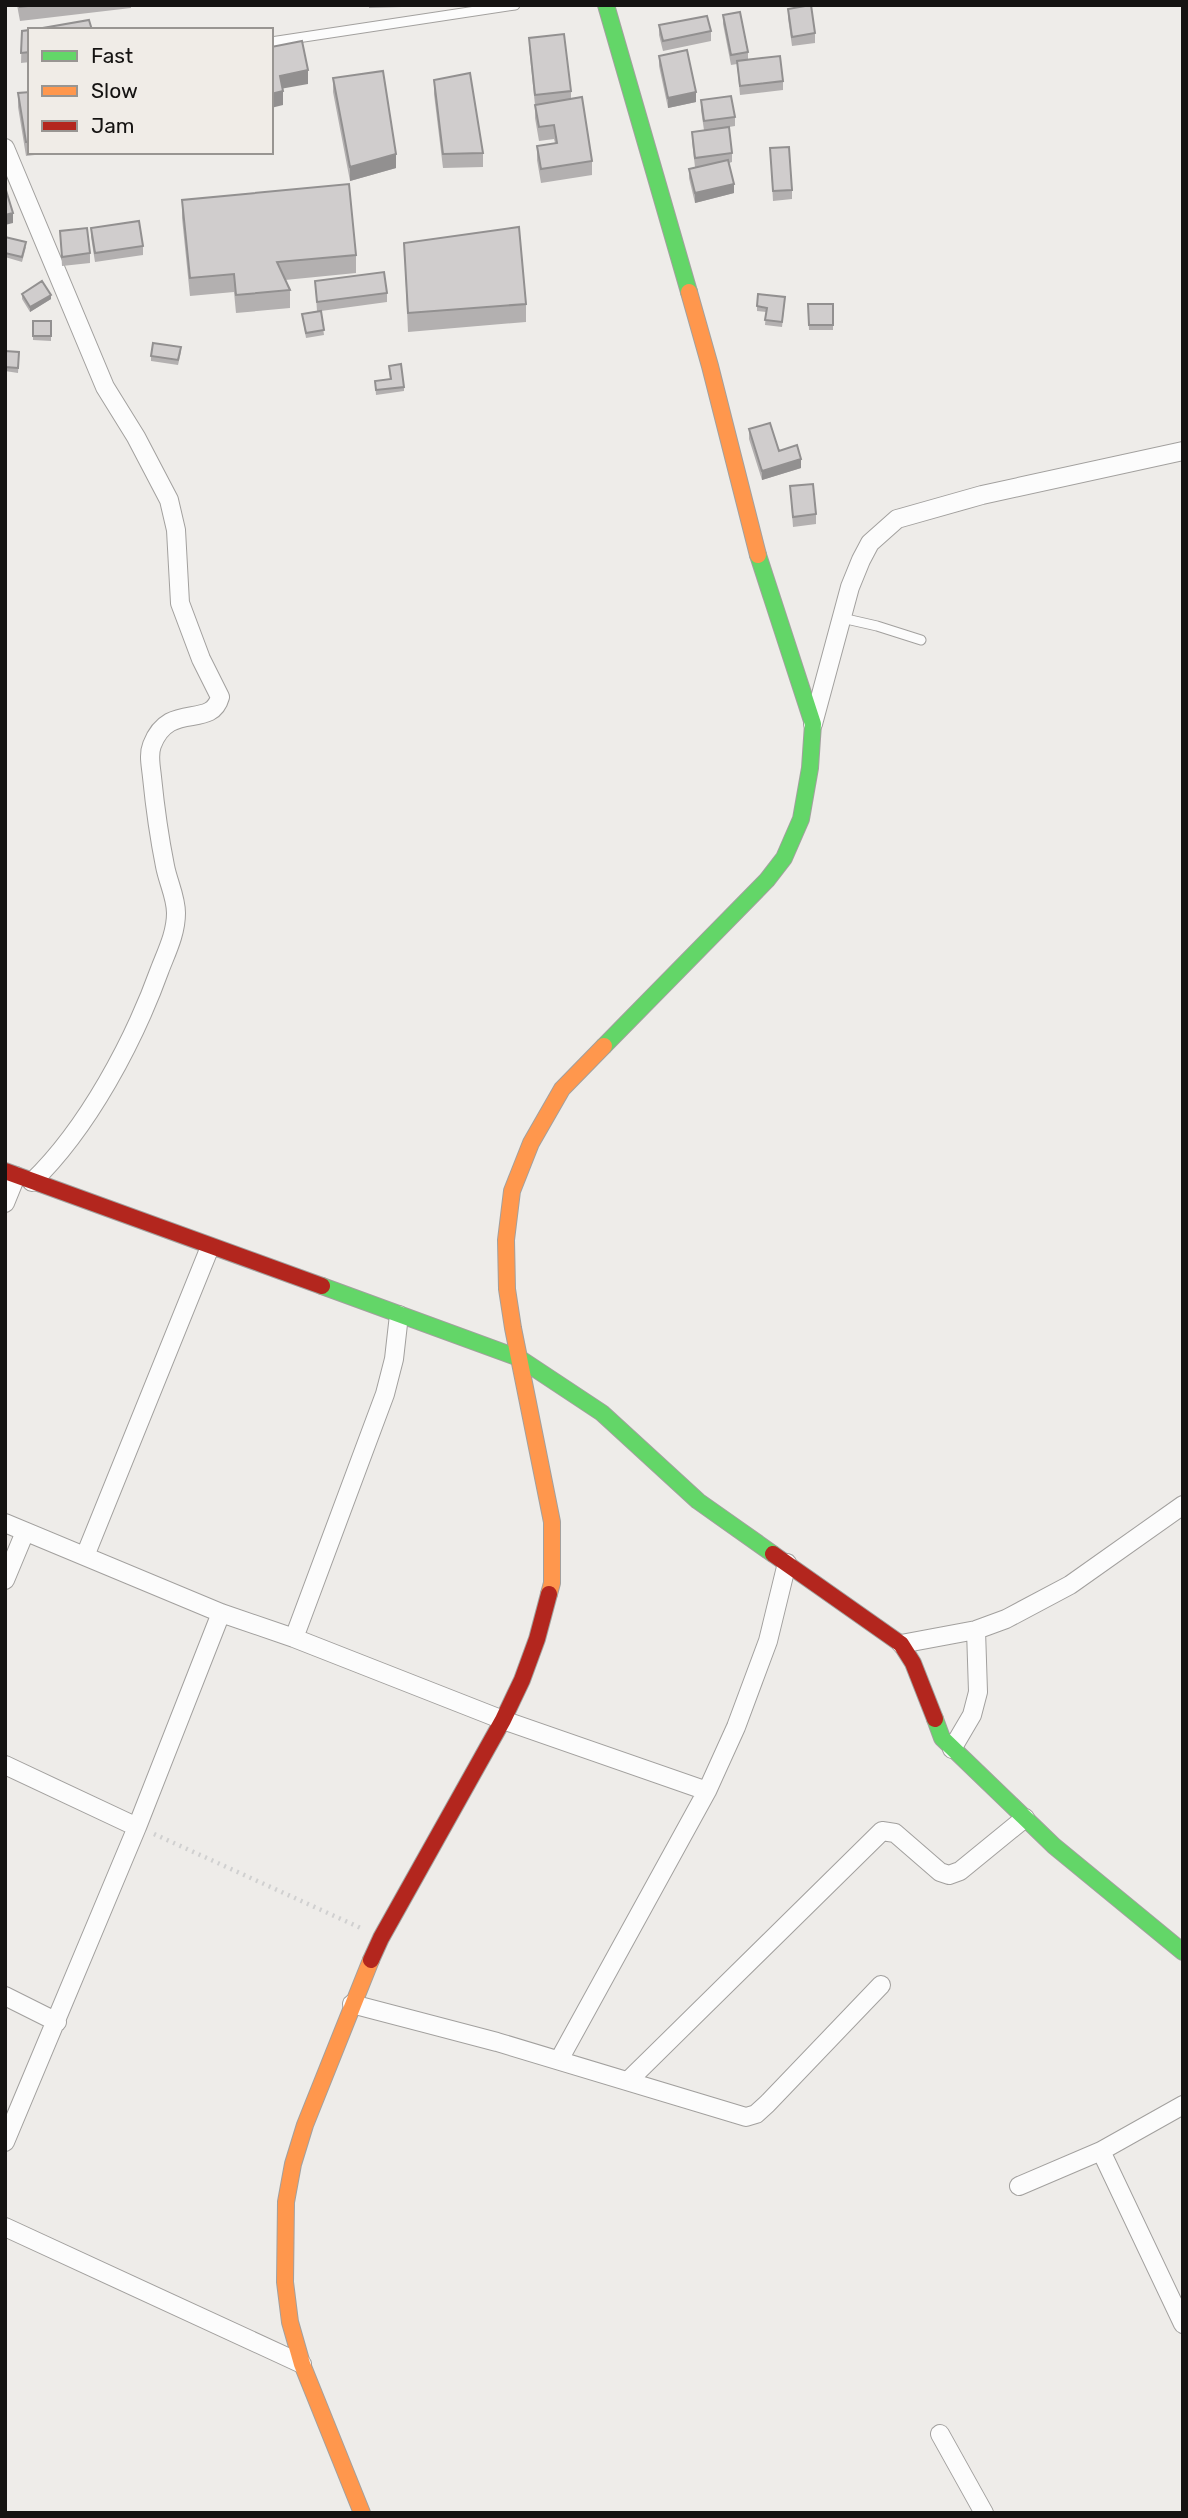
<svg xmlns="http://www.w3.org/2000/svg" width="1188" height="2518" font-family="Rubik,sans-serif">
<rect width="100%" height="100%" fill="#eeece9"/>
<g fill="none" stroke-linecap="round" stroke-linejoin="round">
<defs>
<path id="lane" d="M271,42l244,-37
M842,618l35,8 44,14"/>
<path id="street" d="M5,148l100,239 31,50 33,63 7,30 4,73 21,56 19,38c-9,33 -51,3 -68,48 -4,10 -1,21 0,32 3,30 7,59 13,89 3,16 11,31 11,47 0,20 -9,38 -16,56 -26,72 -72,159 -128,213
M813,724l37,-137 11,-27 9,-17 27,-24 85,-24 201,-44
M5,1203l11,-27
M5,1523l216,90 73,25 209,82 204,71
M85,1556l125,-309
M5,1580l20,-48
M294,1638l91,-244 9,-35 5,-44
M901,1644l75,-14 30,-11 64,-34 113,-80
M952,1749l20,-34 6,-23 -2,-62
M5,1765l132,62
M5,1996l52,26
M352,2004l145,38 249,75 10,-3 11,-10 114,-119
M559,2060l148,-269 29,-64 32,-86 19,-78
M628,2081l254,-250 13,2 45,39 9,3 11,-4 65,-53
M1183,2105l-82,46 82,173
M5,2142l132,-315 84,-214
M1019,2186l82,-35
M5,2227l297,137
M940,2434l44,79"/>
<path id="fast" d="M606,5l83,287
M604,1046l163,-166 17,-22 17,-39 9,-51 3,-44 -55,-169
M322,1286l197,72 83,55 96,88 75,53
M935,1719l7,19 112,108 129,106"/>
<path id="slow" d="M689,292l21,74 48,189
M549,1594l3,-11v-61l-39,-194 -6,-39 -1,-49 6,-49 19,-48 31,-54 42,-43
M362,2513l-60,-149 -12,-42 -5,-40 1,-80 7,-38 12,-39 66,-165"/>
<path id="jam" d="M5,1171l317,115
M773,1554l128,90 12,19 22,56
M371,1960l10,-22 122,-218 19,-40 15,-41 12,-45"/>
</defs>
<use href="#lane" stroke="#a2a09e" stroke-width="11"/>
<use href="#street" stroke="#a2a09e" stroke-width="20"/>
<use href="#fast" stroke="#a2a09e" stroke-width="18"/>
<use href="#slow" stroke="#a2a09e" stroke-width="18"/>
<use href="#jam" stroke="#a2a09e" stroke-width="18"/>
<path stroke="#d0d0d0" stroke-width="4.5" stroke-dasharray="2 5" stroke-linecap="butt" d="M154,1834l209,95"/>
<use href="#lane" stroke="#fcfcfc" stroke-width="9"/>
<use href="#street" stroke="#fcfcfc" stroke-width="18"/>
<use href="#fast" stroke="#63d668" stroke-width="16"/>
<use href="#slow" stroke="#ff974d" stroke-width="16"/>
<use href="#jam" stroke="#b3261e" stroke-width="16"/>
</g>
<path fill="#b3b0b0" d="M17,5h114v3l-111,13z
M369,5h33v2l-33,1z
M788,9l27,24v10l-23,3 -4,-28z
M723,15l25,37v8l35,21v9l-43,5 -3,-31 -6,1 -8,-41z
M659,25l52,6v10l-48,10 -4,-16z
M30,30v32l-9,1 1,-32z
M529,38l42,53v8l21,62v14l-51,8 -4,-23v-14l18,-3 -1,-4 -15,2 -4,-23v-13l-6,-58z
M659,56l37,46 -28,6 -9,-42z
M333,78l63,90 -46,13 -17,-89z
M434,80l49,73v14l-40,1 -9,-74z
M30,92v60h31l-35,4 -8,-49v-14z
M701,100l34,17v9l-6,1 3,26v9l-3,1 5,30 -39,10 -6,-25v-9l6,-2 -3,-26v-9l12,-2 -3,-20z
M770,148l22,42v9l-19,2z
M182,200l174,55v18l-71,7 5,10v18l-54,5 -2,-21 -44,4 -8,-78z
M91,228l52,18v9l-48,7 -4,-25z
M60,231l30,22v10l-28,3z
M5,237l21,10 -4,15 -17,-5z
M404,243l122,61v18l-118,10z
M315,281l72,12v9l-66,9 3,24 -18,3 -4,-24 15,-3z
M22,294l29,5 -21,13 -8,-13z
M785,301l-3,26 -17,-2 1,-13 -9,-1v-5z
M808,304h25v26h-24z
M33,321h18v20l-18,-1z
M5,351l14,6 -1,16 -13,-2z
M181,352l-3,13 -27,-4v-5z
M389,366l15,21v4l-28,4 -1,-14 15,-2z
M749,429l30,22 22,17 -39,12 -13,-41z
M790,486l26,28v10l-23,3z"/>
<path fill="#929090" d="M308,70v14l-28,5v-13z
M283,91v14l-12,3v-14z
M696,92v10l-28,6v-10z
M396,154v14l-46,13v-14z
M734,184v9l-39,10v-10z
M13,213v10l-8,2v-10z
M51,295v4l-21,13v-5z
M801,459v9l-39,12v-9z"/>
<path fill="#d0cdcd" stroke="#929090" stroke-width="2" d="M20,5h17l-17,2z
M811,5l4,28 -23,4 -4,-28z
M740,12l8,40 -17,3 -8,-40z
M707,16l4,15 -48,10 -4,-16z
M89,20l3,10h-61z
M30,30v22l-9,1 1,-22z
M564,34l7,57 -36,4 -6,-57z
M302,41l6,29 -28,6 3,15 -12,3v-47z
M687,50l9,42 -28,6 -9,-42z
M780,56l3,25 -43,5 -3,-25z
M383,71l13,83 -46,13 -17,-89z
M470,73l13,80 -40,1 -9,-74z
M30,92v50h-4l-8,-49z
M731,96l4,21 -31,4 -3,-21z
M582,97l10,64 -51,8 -4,-23 20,-3 -3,-18 -15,2 -4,-22z
M729,127l3,26 -37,5 -3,-26z
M789,147l3,43 -19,1 -3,-43z
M728,160l6,24 -39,9 -6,-24z
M349,184l7,71 -79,7 13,28 -54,5 -2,-21 -44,4 -8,-78z
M5,187l8,26 -8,2z
M139,221l4,25 -48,7 -4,-25z
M519,227l7,77 -118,9 -4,-70z
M87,228l3,25 -28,4 -2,-26z
M5,237l21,5 -4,15 -17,-4z
M384,272l3,21 -70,9 -2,-21z
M42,281l9,14 -21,12 -8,-13z
M758,294l27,3 -3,25 -17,-2 2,-12 -10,-2z
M808,304h25v21h-24z
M321,311l3,19 -18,3 -4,-19z
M33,321h18v15h-18z
M153,343l28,4 -3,13 -27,-4z
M5,351l14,1 -1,16 -13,-1z
M401,364l3,23 -28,3 -1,-9 16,-2 -2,-13z
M770,423l9,28 18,-6 4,14 -39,12 -13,-42z
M813,484l3,30 -23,3 -3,-31z"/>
<rect width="1188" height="2518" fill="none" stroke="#151312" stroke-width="14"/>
<rect x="28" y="28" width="245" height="126" fill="#f0ece7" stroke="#989592" stroke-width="2"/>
<rect x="42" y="51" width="35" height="10" fill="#63d668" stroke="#989592" stroke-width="2"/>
<text x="91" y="63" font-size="21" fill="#151312">Fast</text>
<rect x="42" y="86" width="35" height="10" fill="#ff974d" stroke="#989592" stroke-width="2"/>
<text x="91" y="98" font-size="21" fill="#151312">Slow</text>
<rect x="42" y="121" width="35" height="10" fill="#b3261e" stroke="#989592" stroke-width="2"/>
<text x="91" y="133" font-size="21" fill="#151312">Jam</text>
</svg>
